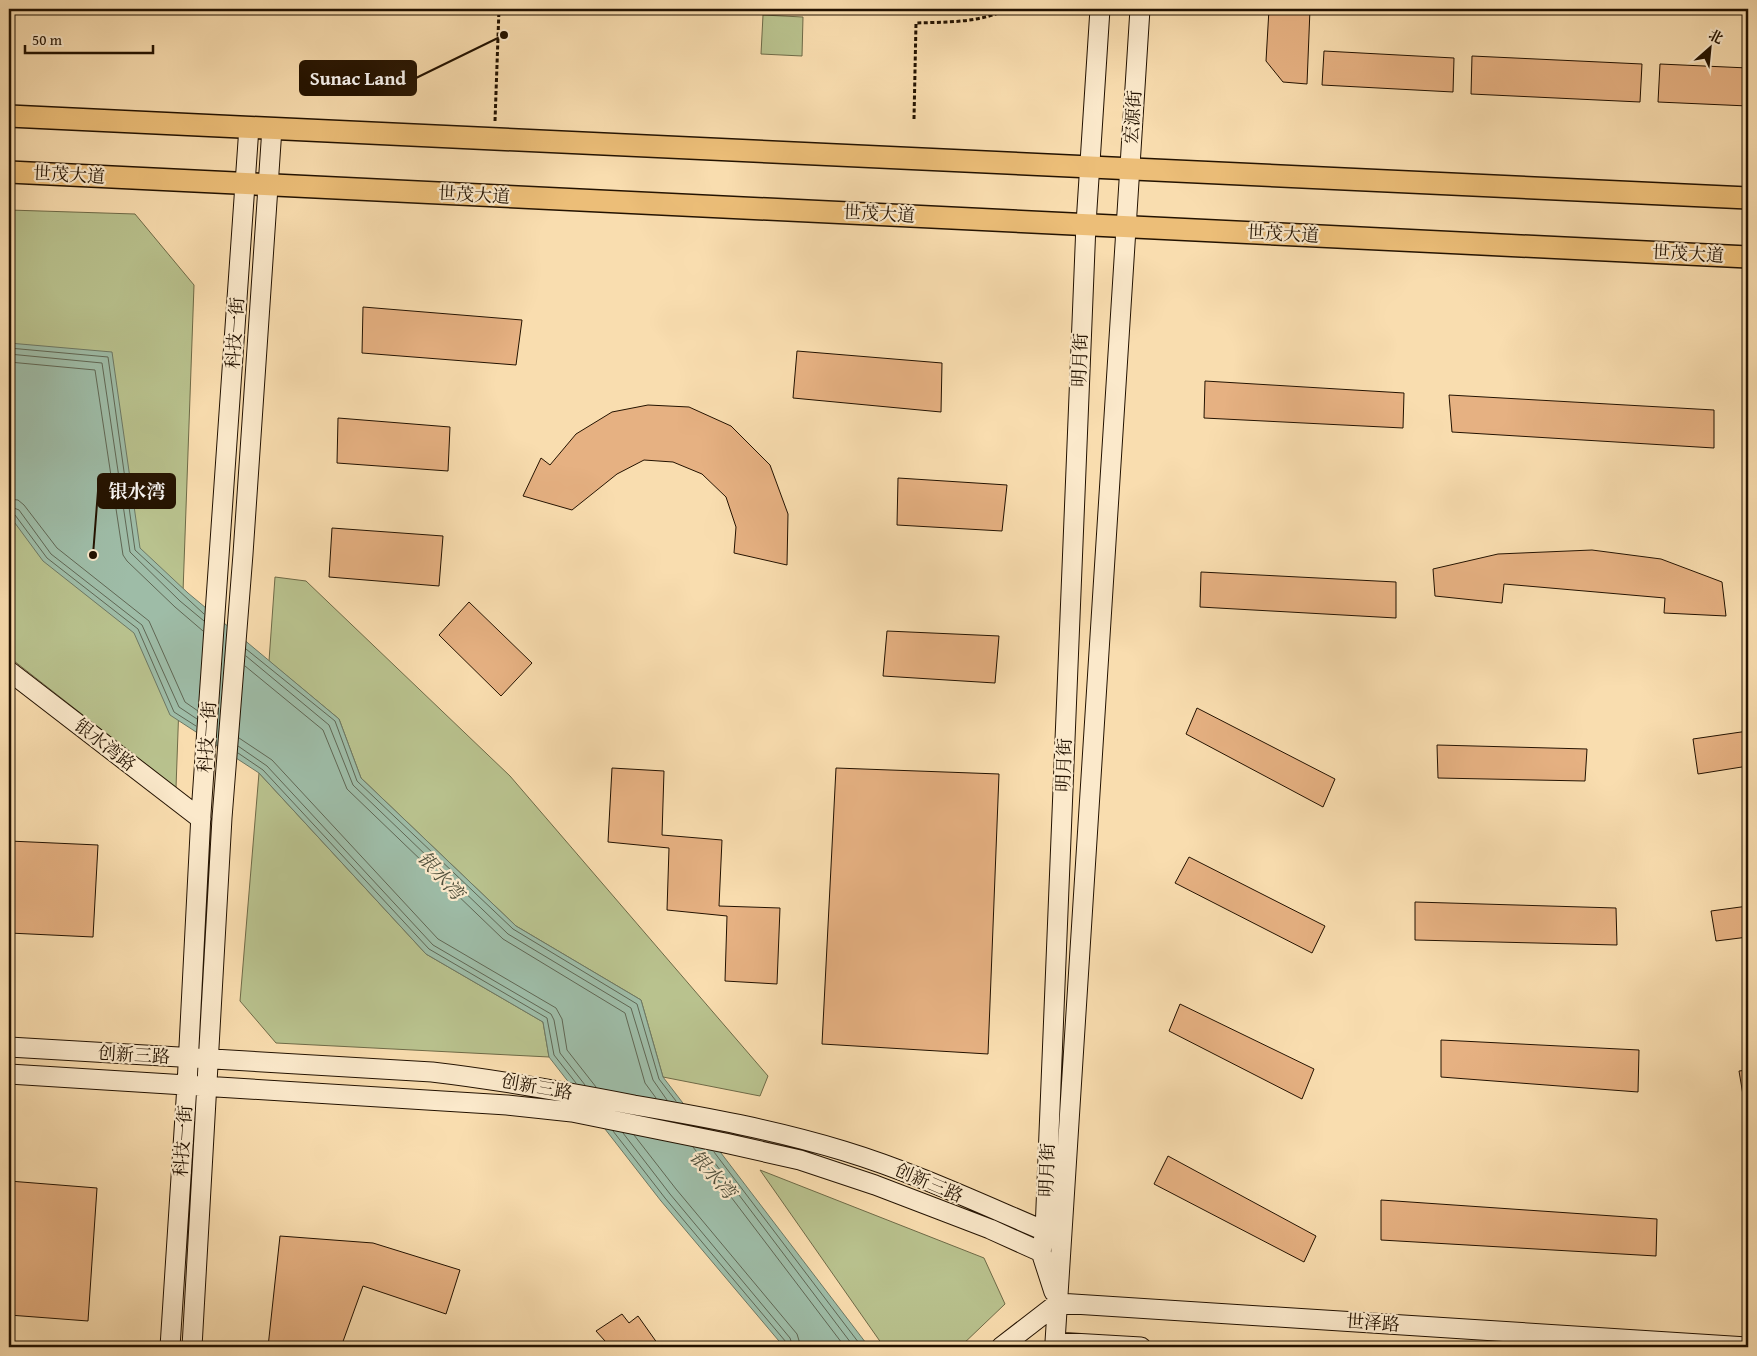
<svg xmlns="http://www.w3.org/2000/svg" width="1757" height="1356" font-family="'Gentium Book Plus','Noto Serif SC',serif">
<rect width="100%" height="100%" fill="#f9ddaf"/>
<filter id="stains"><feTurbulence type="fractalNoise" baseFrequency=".004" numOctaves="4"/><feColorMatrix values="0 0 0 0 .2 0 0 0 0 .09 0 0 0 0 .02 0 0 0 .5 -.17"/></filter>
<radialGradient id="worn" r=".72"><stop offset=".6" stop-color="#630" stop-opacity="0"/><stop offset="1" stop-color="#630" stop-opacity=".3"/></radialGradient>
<path fill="#b9c28e" stroke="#6e6a47" d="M763,15l40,2 -1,39 -41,-2z
M9,210l126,4 59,71 -18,503 -167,-131z
M275,577l31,4 204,195 258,300 -8,20 -97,-19 -22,-77 -125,-74 -155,-148 -22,-59 -70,-58z
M259,773l167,181 117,68 6,35 -273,-14 -36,-42z
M760,1170l224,88 21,46 -45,43h-76z"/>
<path fill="#9ebca7" stroke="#6d7864" d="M9,343l103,9 28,196 48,45 151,126 22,59 155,148 125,74 22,77 206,270h-85l-123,-146 -112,-144 -6,-35 -117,-68 -167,-181 -89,-58 -36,-82 -91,-72 -34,-46z"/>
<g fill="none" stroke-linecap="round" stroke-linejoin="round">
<path stroke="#606754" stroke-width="1" d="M9,348l99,9 27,193 69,64
M9,354l93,9 28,189 50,49 24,20
M9,362l86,8 28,185 4,6 48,46 28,24
M9,499l9,1 6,5 33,43 92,73 36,81 13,9
M9,506l10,4 32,44 91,71 37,82 18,12
M9,513l6,2 32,43 91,71 36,83 22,14
M246,649l89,72 22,60 156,148 124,75 22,75 17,22
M246,656l83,69 24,60 155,149 123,74 22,72 14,20
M245,666l78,64 24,59 156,150 122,74 20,70 11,15
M239,738l33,22 166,179 118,69 6,11 5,31 29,37
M238,746l29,20 166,179 118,69 3,6 6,33 25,32
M238,753l25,17 166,179 118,69 7,37 22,28
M613,1131l52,67 121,144 1,5
M623,1133l47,61 120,144 3,9
M634,1135l42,54 121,145 4,13
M693,1147l152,200
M705,1150l149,197
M714,1152l148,195"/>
</g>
<path fill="#e6b182" stroke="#231200" d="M1269,9h41l-3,75 -24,-2 -17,-21z
M1669,9h79v3z
M1324,51l130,7 -1,34 -131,-7z
M1472,56l170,8 -2,38 -169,-8z
M1660,64l88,4v38l-90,-4z
M363,307l159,13 -6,45 -154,-12z
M797,351l145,12 -1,49 -148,-14z
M1205,381l199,12 -1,35 -199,-10z
M1449,395l265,15v38l-262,-16z
M648,405l41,2 42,19 39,39 18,49 -1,51 -53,-12 2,-26 -10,-30 -24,-23 -29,-12 -29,-2 -27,14 -45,36 -49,-14 18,-38 9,7 26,-31 36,-22z
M338,418l112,9 -2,44 -111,-8z
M898,478l109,7 -5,46 -105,-6z
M332,528l111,8 -4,50 -110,-9z
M1592,550l69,9 61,23 4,34 -62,-3 1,-15 -161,-14 -2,19 -67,-7 -2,-27 65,-15z
M1201,572l195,10v36l-196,-11z
M469,602l63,61 -31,33 -62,-61z
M887,631l112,5 -4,47 -112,-7z
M1197,708l138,71 -12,28 -137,-73z
M1748,731v35l-50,8 -5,-35z
M1437,745l150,4 -2,32 -147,-3z
M612,768l52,3 -2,64 60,5 -3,66 61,2 -3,76 -52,-3 2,-65 -60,-6 2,-62 -61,-6z
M836,768l163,6 -11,280 -166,-10z
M9,841l89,4 -5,92 -84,-4z
M1189,857l136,69 -13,27 -137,-70z
M1415,902l201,6 1,37 -202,-5z
M1748,906v31l-32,4 -5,-30z
M1180,1004l134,65 -12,30 -133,-68z
M1441,1040l198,10 -1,42 -197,-15z
M1748,1070v31h-4l-5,-30z
M1168,1156l148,80 -12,26 -150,-78z
M9,1181l88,7 -9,133 -79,-6z
M1381,1200l276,19 -1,37 -275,-16z
M280,1236l93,7 87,27 -14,44 -83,-28 -22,61h-73z
M622,1314l7,9 9,-7 22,31h-63l8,-6 -9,-10z"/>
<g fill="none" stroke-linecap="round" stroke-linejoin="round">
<defs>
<path id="secondary" d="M9,671l192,148
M9,1047l423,25c68,8 135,20 202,33 71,12 141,25 210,46 69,21 135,52 201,80
M9,1074l498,31 65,7 153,31 75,17 75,25 115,44 51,23
M1054,1292l-13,-40 4,-21 41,-1007 14,-215
M1058,1303l689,44
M1055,1342l85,-1333
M1055,1342l86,5
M170,1347l17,-262 14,-271 48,-687
M192,1347l30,-529 21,-264 29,-426
M1001,1347l57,-44"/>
<path id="primary" d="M9,116l1739,82
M9,172l1739,85"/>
</defs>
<use href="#secondary" stroke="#231200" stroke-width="21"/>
<use href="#primary" stroke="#231200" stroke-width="24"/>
<path stroke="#231200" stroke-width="3" stroke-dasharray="4 2.5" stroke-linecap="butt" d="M914,119l2,-96c29,-1 65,0 91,-14
M495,121l4,-112"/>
<use href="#secondary" stroke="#fbe9cb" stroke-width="19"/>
<use href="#primary" stroke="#ecbe78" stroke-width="21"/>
</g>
<g text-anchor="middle" stroke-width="4.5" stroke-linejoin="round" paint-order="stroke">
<g font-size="18" fill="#231200" stroke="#fbe9cb">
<text transform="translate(1133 117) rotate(-86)" y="6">宏源街</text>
<text transform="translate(69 175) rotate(3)" y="6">世茂大道</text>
<text transform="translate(474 195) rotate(3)" y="6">世茂大道</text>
<text transform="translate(879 214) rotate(3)" y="6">世茂大道</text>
<text transform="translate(1283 234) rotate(3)" y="6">世茂大道</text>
<text transform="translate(1688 254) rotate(3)" y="6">世茂大道</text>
<text transform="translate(235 333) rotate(-86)" y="6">科技一街</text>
<text transform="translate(1080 360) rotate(-88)" y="6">明月街</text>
<text transform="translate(207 737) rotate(-86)" y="6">科技一街</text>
<text transform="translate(105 745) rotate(38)" y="6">银水湾路</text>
<text transform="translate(1064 765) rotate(-88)" y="6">明月街</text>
<text transform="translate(134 1055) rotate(3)" y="6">创新三路</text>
<text transform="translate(537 1087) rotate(10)" y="6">创新三路</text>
<text transform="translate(183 1141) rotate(-86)" y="6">科技一街</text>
<text transform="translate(1047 1170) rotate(-88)" y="6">明月街</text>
<text transform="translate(929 1183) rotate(23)" y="6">创新三路</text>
<text transform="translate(1373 1323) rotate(4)" y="6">世泽路</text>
</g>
<g font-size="19" font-style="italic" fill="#4e4e3a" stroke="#fbe9cb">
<text transform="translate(441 875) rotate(48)" y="7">银水湾</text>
<text transform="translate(713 1174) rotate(48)" y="7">银水湾</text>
</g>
</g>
<path fill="none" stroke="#231200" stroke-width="2" d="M504 35L416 78M93 555L98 491"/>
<g fill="#231200" stroke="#fbe9cb" stroke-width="2">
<circle cx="504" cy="35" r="5"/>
<circle cx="93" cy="555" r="5"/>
</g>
<g fill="#231200" stroke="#231200" stroke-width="2">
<rect x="300" y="61" width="116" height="34" rx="5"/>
<rect x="98" y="474" width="77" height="34" rx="5"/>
</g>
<g font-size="19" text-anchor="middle" font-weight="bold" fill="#fff">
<text x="358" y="85">Sunac Land</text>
<text x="137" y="498">银水湾</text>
</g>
<rect width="1757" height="1356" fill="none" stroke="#f9ddaf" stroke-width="30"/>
<rect x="10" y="10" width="1737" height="1336" fill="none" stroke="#231200" stroke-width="2.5"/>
<rect x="15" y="15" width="1727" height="1326" fill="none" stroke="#231200"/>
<g transform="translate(1710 48) rotate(27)" stroke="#fbe9cb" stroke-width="4" paint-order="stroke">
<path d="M0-4L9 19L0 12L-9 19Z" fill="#231200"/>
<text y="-8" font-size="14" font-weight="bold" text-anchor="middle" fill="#231200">北</text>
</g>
<path d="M25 45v8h128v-8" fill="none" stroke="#231200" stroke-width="2.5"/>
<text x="32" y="45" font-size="15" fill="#231200" stroke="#fbe9cb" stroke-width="4" paint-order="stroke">50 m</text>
<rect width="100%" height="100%" filter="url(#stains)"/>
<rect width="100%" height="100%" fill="url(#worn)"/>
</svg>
